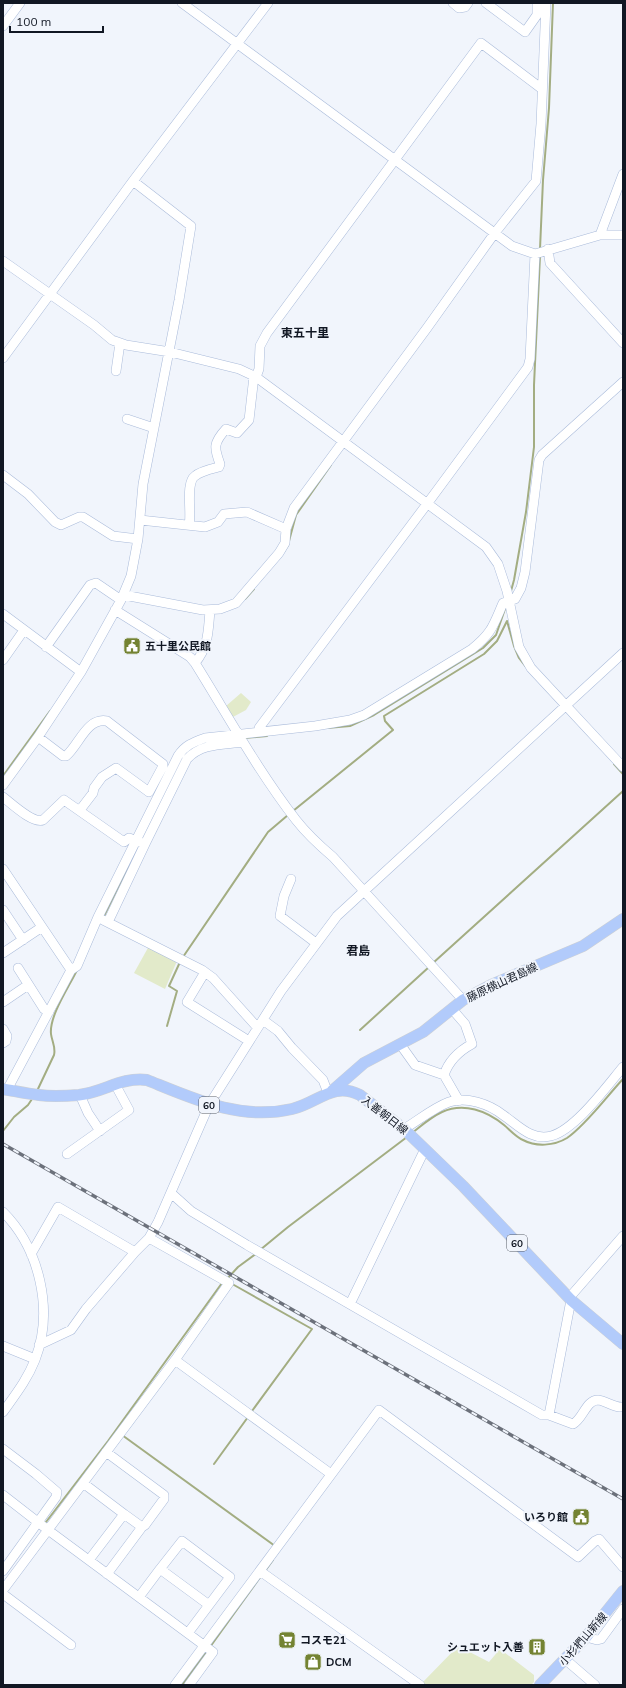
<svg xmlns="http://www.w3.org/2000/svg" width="626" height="1688" font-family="Mulish,'Noto Sans JP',sans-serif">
<rect width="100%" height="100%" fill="#f1f5fc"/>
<path fill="#e2eaca" d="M241,693l10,9 -5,8 -15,8 -5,-12z
M149,946l28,15 -12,28 -31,-16z
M458,1646l31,16 11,-13 34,26v7l-3,3h-107l-2,-2z"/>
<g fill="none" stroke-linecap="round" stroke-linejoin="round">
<path stroke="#a3ad82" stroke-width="2" d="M540,249l3,-69 6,-72 4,-105
M289,541l7,-26 35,-50
M283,553l5,-8
M511,591l3,-11 12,-68 8,-65v-62l6,-129
M245,599l9,-10
M327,728l23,-2 24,-11 109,-67 13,-13 9,-26
M244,738l23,-2
M614,764l9,10
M3,776l47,-65
M168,785l5,-8
M293,811l100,-81 -8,-9 -1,-5 100,-62 13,-13 10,-20 7,25 5,12 7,9
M142,839l13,-26
M103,918l36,-73
M183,957l85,-125 20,-17
M433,963l190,-172
M167,1026l10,-35 -8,-5 11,-24
M360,1030l69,-63
M37,1091l17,-36c2,-8 -2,-13 -3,-21 -2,-18 18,-47 26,-64
M3,1131l11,-14 14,-12 4,-6
M412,1133c10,-8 19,-16 30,-21 22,-10 45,-1 62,13 6,5 12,12 19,15 13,7 31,6 44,-2 19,-13 40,-42 56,-59
M260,1250l28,-23 119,-90
M227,1279l11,-12 19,-14
M234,1285l78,44 -60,82
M122,1435l153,111
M214,1464l34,-47
M46,1522l62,-81 114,-158
M265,1571l8,-11
M210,1647l51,-71
M182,1685l25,-34"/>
<defs>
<path id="minor" d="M182,3l330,243 23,8 65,-19h23
M453,3l6,5 6,-1 3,-4
M486,3l39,29 12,-17v-12
M3,26l17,-23
M600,235l23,-61
M548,249l2,14 73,80
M3,261l91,64 18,15 14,5 44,7 69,17 17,8 230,170 12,17 9,27 12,56 12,21 92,99
M3,358l130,-177 135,-178
M116,371l4,-28
M256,377l3,-8 1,-23 7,-13 214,-290 61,46
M127,419l27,9
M3,475l25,19 27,28 6,3 18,-8h4l30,19 25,3
M140,520l65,7 13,-5 6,-8 23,-2 39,17
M189,525c3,-12 -4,-42 6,-49 6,-5 16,-7 24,-9l1,-3c-6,-16 -7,-21 6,-35l11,4 12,-13 5,-44
M124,595l79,15 17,-1 16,-6 43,-50 6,-10 1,-14 8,-21 133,-180 67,-94 42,-53 5,-57 5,-121
M115,610l75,47 5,6c33,53 63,108 101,157 11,14 24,26 37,37l130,143
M3,614l78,58
M46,647l44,-62 6,-2 25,17
M3,660l21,-30
M195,663c14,-17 13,-32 15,-52
M259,731v-3l168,-224 101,-137 2,-8 5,-105
M38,737l25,19h3c13,-11 21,-39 41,-35l56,43v2l-14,26 -33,-24 -14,9 -8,11 -1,5 -13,17
M3,785l35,-48 43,-65 40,-72 10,-24 7,-37 5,-55 36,-184 12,-74 -58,-45
M3,797c9,7 30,27 40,23l21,-20 60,42 5,-4 16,6 -37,78
M145,844l42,-85c15,-16 35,-14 56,-17
M3,869l68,101
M291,879l-7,17 -4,20 36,27
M3,910l20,30
M103,920l99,50 11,8 44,49
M3,953l39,-26
M18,968l26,41 5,3
M205,972l-18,30 62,39
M3,1002l25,-17
M263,1020l15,11 14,17 31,32 5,13
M3,1029l4,7 -1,5 -3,2
M400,1044l15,21 29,10 15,26
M444,1075c5,-15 15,-24 28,-31l-7,-20 -13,-15
M7,1090l64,-120 6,-4 21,-49 80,-161c7,-11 16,-14 27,-18l110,-12 35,-6 14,-5 108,-66c20,-16 21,-23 31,-46l12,-4 6,-11 4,-16 14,-112 3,-5 81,-73
M80,1095l8,18 12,18
M404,1129c15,-9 29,-21 45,-27 17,-6 40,2 54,13 15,10 28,26 48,21 24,-6 56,-50 72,-69
M67,1154l62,-44 -14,-26
M171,1193l20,18 56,34 295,170h7l24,9c10,-5 13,-24 25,-24 9,1 16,8 25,7
M3,1212c37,37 51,99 32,148 -8,20 -20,35 -32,52
M31,1254l27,-47 77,45
M569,1298l54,-62
M350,1304l75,-155
M39,1345l32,-15 15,-21 49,-57 14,-14 9,-16 51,-117 72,-114 56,-75 286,-263
M3,1346l32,13
M175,1360l156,114
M549,1415l22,-115
M3,1449l33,25 21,18 -1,5 -53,74
M106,1452l58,43v4l-19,26 -3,2
M83,1483l41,31 -35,46
M3,1495l45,35 165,122 -24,33
M160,1569l22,-28 48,36 -42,56
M260,1571l160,114
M107,1574l35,-47 -18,-13
M3,1590l172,-230 54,-77 -80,-45
M3,1594l68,51
M139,1597l21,-28 49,36
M586,1637l11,3 4,-1 22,-30
M566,1660l29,25
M175,1685l204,-275 199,147 17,-16 4,-2 24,28"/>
<path id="major" d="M3,1089c12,2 24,5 36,6 13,2 28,1 40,0 26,-3 41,-18 68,-15 47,19 93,41 145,29 26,-6 41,-28 68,-14l44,34 59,57 108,114 52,44
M332,1091l32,-28 59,-31 40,-32 28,-15 92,-39 40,-27
M540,1685l46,-48 37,-46"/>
</defs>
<use href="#minor" stroke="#aabbda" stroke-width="10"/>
<use href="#major" stroke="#cfd1d3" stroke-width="12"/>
<use href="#minor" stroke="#fff" stroke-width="9"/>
<use href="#major" stroke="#b2cbfb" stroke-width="11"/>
<defs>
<path id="rail" d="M3,1144l620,355"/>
</defs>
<use href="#rail" stroke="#6c717b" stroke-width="3.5"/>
<use href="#rail" stroke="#f1f5fc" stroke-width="2" stroke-dasharray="6" stroke-linecap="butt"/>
</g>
<defs>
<symbol id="civic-square" viewBox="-11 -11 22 22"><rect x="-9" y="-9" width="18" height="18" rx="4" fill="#748332" stroke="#f1f5fc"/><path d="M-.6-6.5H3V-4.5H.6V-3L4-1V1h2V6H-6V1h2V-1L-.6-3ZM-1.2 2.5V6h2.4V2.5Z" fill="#fff"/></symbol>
<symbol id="supermarket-square" viewBox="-11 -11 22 22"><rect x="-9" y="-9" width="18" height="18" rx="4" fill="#748332" stroke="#f1f5fc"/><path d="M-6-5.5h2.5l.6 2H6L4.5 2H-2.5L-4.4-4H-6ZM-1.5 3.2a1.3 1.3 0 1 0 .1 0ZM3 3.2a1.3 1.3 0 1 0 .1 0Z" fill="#fff"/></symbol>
<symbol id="building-square" viewBox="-11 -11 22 22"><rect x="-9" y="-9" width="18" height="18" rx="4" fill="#748332" stroke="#f1f5fc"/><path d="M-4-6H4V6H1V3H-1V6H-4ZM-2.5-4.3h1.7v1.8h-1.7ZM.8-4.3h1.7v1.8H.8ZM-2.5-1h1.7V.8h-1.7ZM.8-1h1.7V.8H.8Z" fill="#fff"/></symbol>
<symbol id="shop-square" viewBox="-11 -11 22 22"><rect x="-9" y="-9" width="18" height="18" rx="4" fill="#748332" stroke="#f1f5fc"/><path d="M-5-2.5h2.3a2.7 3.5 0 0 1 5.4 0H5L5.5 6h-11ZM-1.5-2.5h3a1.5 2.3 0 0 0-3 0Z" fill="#fff"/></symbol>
</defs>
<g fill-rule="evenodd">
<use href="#civic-square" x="122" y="636" width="20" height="20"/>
<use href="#civic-square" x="571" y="1507" width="20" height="20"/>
<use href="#supermarket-square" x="277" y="1630" width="20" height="20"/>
<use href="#building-square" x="527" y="1637" width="20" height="20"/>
<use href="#shop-square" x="303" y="1652" width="20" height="20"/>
</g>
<g text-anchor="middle" stroke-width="4" stroke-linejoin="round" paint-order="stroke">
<g fill="#f1f5fc" stroke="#545a64" stroke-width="1">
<rect x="199" y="1097" width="20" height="16" rx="3"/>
<rect x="507" y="1235" width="20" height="16" rx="3"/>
</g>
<g font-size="10" font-weight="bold" fill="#111723">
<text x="209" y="1109">60</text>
<text x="517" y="1247">60</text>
</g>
<g font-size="11" font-weight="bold" fill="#111723" stroke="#f1f5fc" text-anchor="start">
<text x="145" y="650">五十里公民館</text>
<text x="568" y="1521" text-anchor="end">いろり館</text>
<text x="300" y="1644">コスモ21</text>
<text x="524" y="1651" text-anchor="end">シュエット入善</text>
<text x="326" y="1666">DCM</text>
</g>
<g font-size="11" fill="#111723" stroke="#f1f5fc">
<text transform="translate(502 982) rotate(-25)" y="4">藤原横山君島線</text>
<text transform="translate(385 1115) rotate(38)" y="4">入善朝日線</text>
<text transform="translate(583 1639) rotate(-49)" y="4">小杉椚山新線</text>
</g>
<g font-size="12" font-weight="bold" fill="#111723" stroke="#f1f5fc">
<text x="305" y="337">東五十里</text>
<text x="358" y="955">君島</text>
</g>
</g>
<rect width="626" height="1688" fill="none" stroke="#111723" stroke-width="8"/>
<path d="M10 26v6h93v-6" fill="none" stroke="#111723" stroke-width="2"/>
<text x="16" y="26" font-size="12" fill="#111723" stroke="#f1f5fc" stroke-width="3" paint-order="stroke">100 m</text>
</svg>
